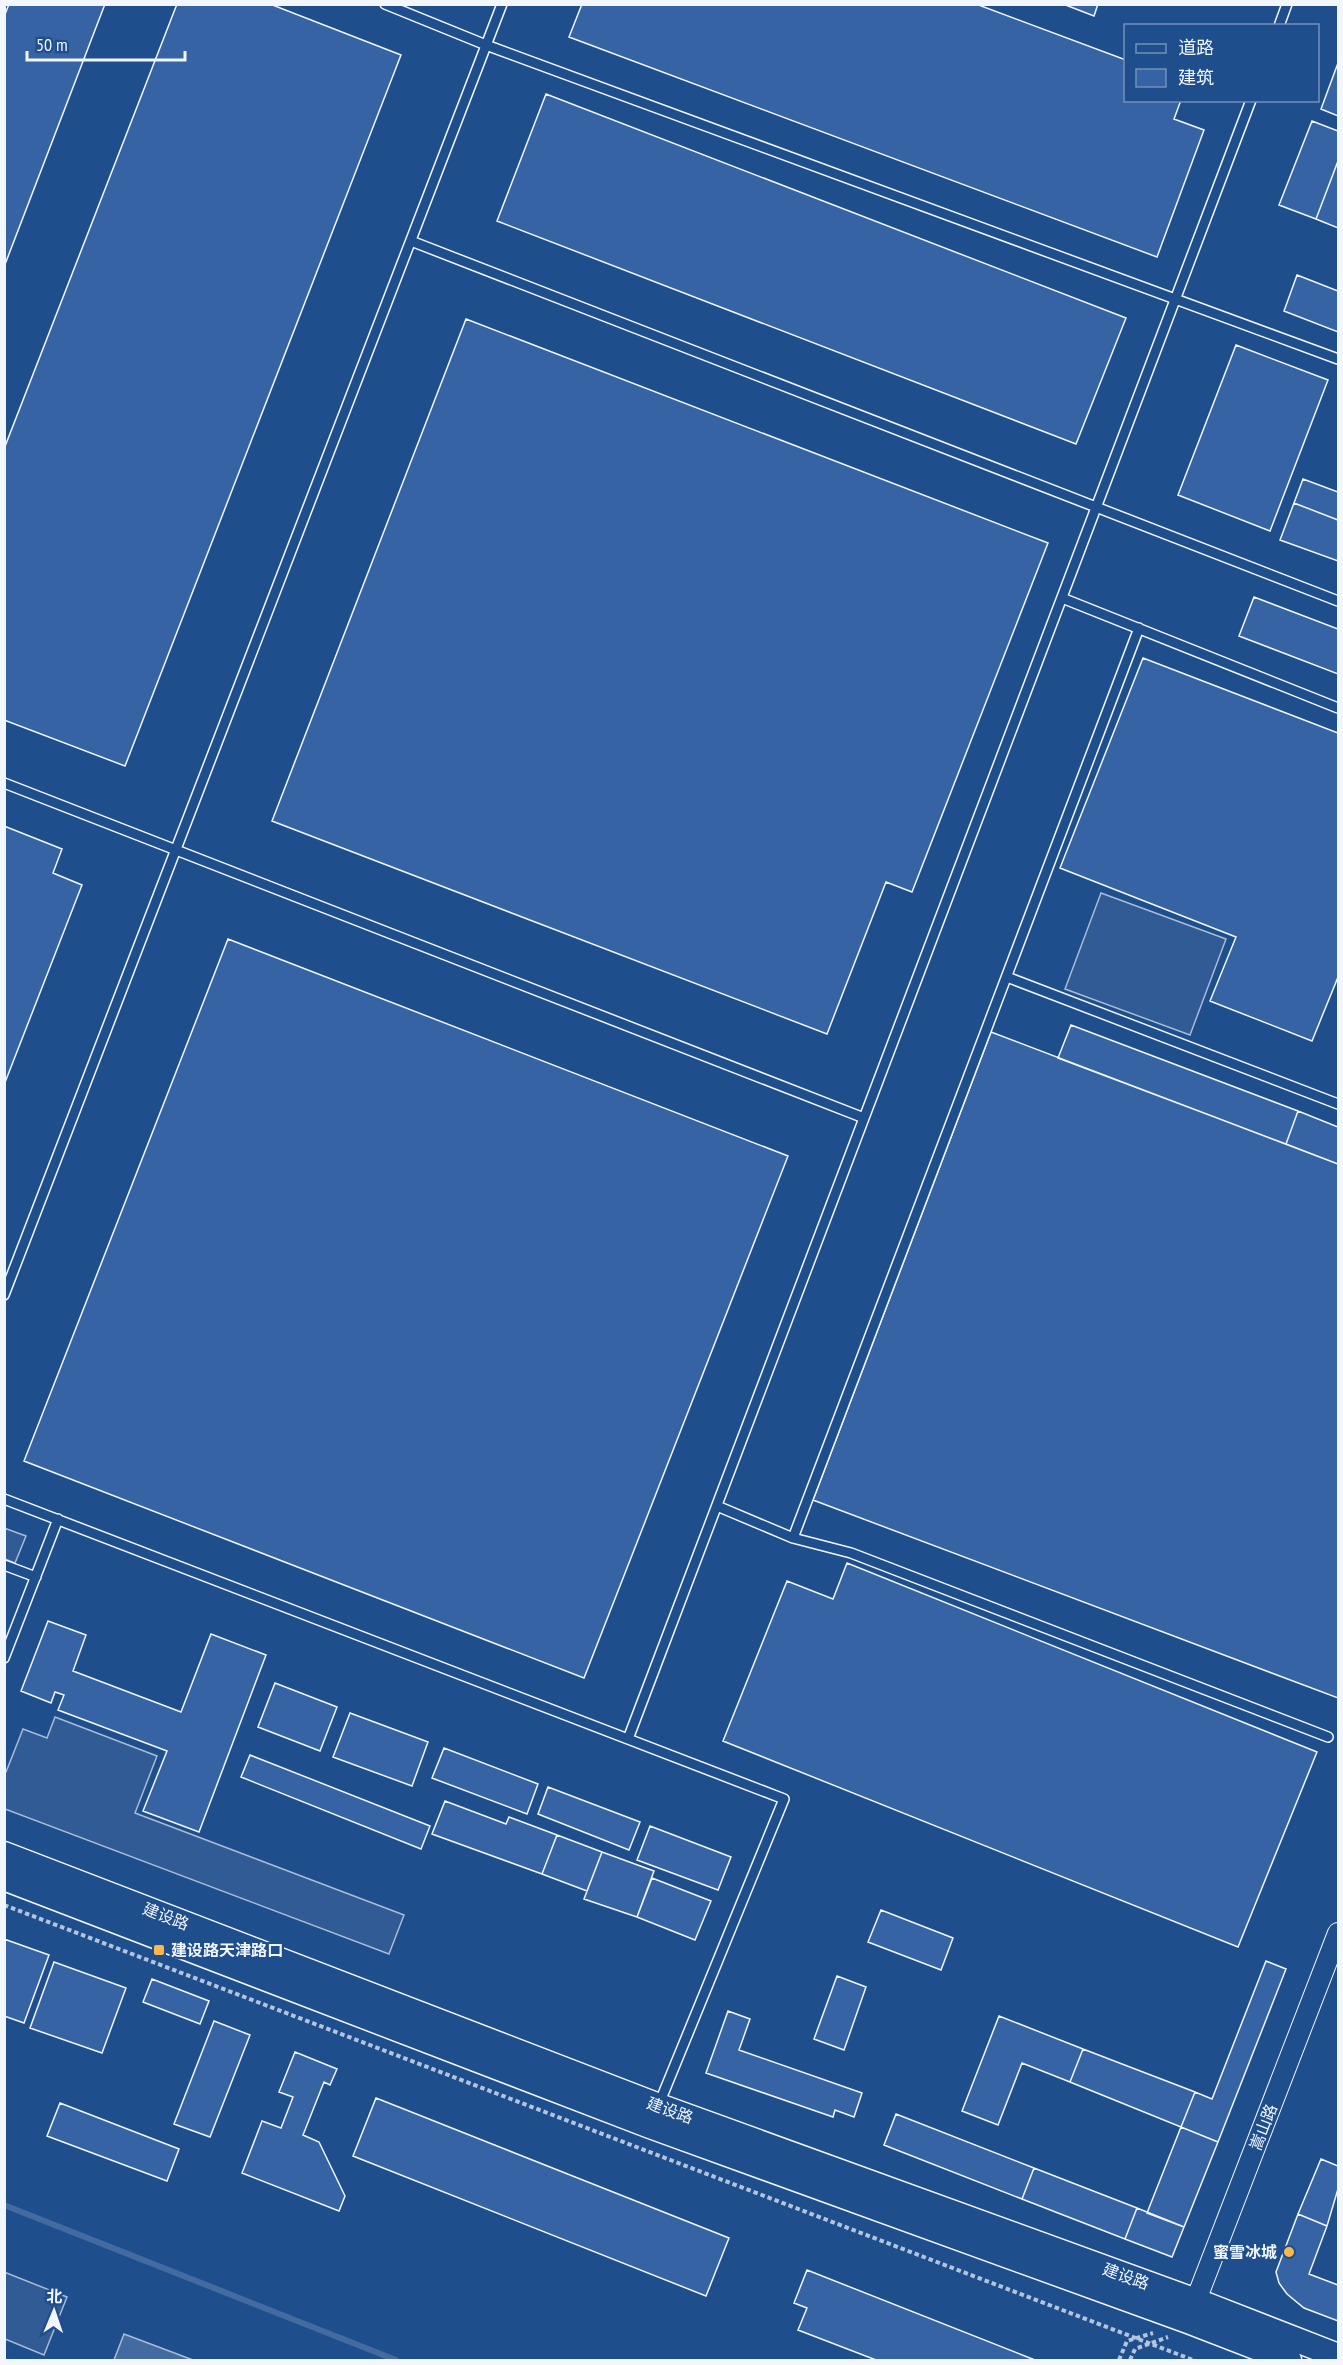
<svg xmlns="http://www.w3.org/2000/svg" width="1343" height="2365" font-family="'PT Sans Narrow','Noto Sans SC',sans-serif">
<rect width="100%" height="100%" fill="#1f4e8c"/>
<path fill="#305b95" stroke="#a8bbd7" stroke-width="1.5" d="M1101,893l125,46 -36,96 -125,-46z
M4,1528l22,8 -11,27 -10,-4z
M55,1717l102,39 -22,57 269,102 -15,39 -384,-145v-37h1l17,-43 24,9z
M4,2272l63,25 -23,58 -39,-16z"/>
<path fill="#446ba0" stroke="#a8bbd7" stroke-width="1.5" d="M124,2334l69,26h-79z"/>
<g fill="none" stroke-linecap="round" stroke-linejoin="round">
<path stroke="#446ba0" stroke-width="6" d="M4,2205l392,155"/>
</g>
<path fill="#3563a3" stroke="#f2f6ff" stroke-width="1.5" d="M9,4h96l-101,263v-250z
M177,4h93l131,51 -276,711 -121,-46v-271z
M582,4h394l150,56v40h55l-7,19 30,11 -47,127 -588,-220z
M1063,4h35l-4,12z
M1338,63v53l-17,-7z
M546,94l580,224 -50,126 -579,-223z
M1312,121l26,10v30l-22,58 -37,-14z
M1338,161v67l-22,-9z
M1297,275l41,16v41l-54,-21z
M466,319l582,224 -136,349 -26,-10 -59,152 -555,-213z
M1236,345l92,35 -58,151 -92,-36z
M1303,479l35,13v28l-44,-17z
M1294,503l44,17v41l-58,-21z
M1254,597l84,32v45l-99,-38z
M1143,658l195,75v244l-26,64 -102,-40 26,-64 -176,-69z
M4,826l58,23 -9,24 29,12 -78,200z
M228,939l560,217 -204,522 -560,-217z
M1071,1025l227,86 -12,33 -228,-86z
M991,1032l347,132v534l-525,-198z
M1298,1111l40,16v37l-52,-20z
M847,1563l470,189 -79,195 -515,-206 64,-160 46,18z
M48,1621l38,14 -13,36 108,41 30,-78 55,21 -67,177 -56,-21 24,-60 -109,-41 6,-15 -9,-3 -4,11 -30,-12z
M275,1683l62,24 -17,44 -62,-24z
M350,1713l78,29 -16,44 -79,-29z
M444,1748l94,36 -11,30 -95,-36z
M250,1755l180,71 -9,23 -180,-72z
M548,1787l92,35 -11,28 -91,-36z
M445,1801l61,23 3,-7 48,18 -15,39 -110,-40z
M650,1826l81,31 -13,33 -81,-30z
M557,1835l45,17 -15,39 -45,-17z
M602,1852l52,19 -17,46 -53,-18z
M652,1878l59,23 -16,39 -58,-23z
M881,1910l72,28 -12,32 -73,-28z
M4,1939l45,16 -25,68 -20,-7z
M1266,1961l20,8 -68,173 -37,-15 14,-35 17,7z
M54,1962l72,26 -24,65 -72,-25z
M837,1976l29,11 -22,63 -30,-11z
M152,1979l57,22 -9,23 -57,-22z
M728,2011l22,8 -11,31 123,43 -8,24 -19,-7 -2,7 -127,-44z
M999,2016l84,33 -13,33 -48,-19 -24,62 -36,-14z
M214,2021l36,14 -40,102 -36,-13z
M1083,2049l112,43 -14,35 -111,-45z
M295,2052l42,17 -7,16 -6,-3 -21,53 16,7 26,54 -6,15 -97,-38 20,-52 19,7 12,-31 -14,-5z
M376,2098l353,140 -23,58 -353,-140z
M60,2103l119,46 -12,32 -120,-45z
M896,2114l138,54 -12,31 -138,-54z
M1181,2127l37,15 -34,85 -37,-14z
M1321,2159l17,7v23l-11,37 -29,-12z
M1034,2168l103,40 -12,31 -103,-40z
M1137,2208l47,19 -12,30 -47,-18z
M1298,2214l29,12 -18,48 29,11v36l-34,-13 -17,-14 -8,-11 -3,-11z
M807,2270l228,90h-159l-78,-30 9,-22 -13,-5z"/>
<g fill="none" stroke-linecap="round" stroke-linejoin="round">
<defs>
<path id="service" d="M385,4l101,41 852,314
M1279,26l8,-22
M411,241l927,360
M1062,598l276,110
M4,783l860,335
M1007,977l331,127
M4,1295l498,-1291
M4,1499l780,300 -125,305
M717,1506l76,32 58,15 477,184
M793,1538l346,-910
M4,1565l32,12
M4,1658l54,-139
M628,1739l623,-1639"/>
<path id="minor" d="M1191,2313l147,-380"/>
<path id="tertiary" d="M4,1854l655,252 548,199 131,51
M4,1878l646,248 538,195 101,39"/>
</defs>
<use href="#service" stroke="#f2f6ff" stroke-width="12"/>
<use href="#minor" stroke="#f2f6ff" stroke-width="22"/>
<use href="#tertiary" stroke="#f2f6ff" stroke-width="27"/>
<path stroke="#b3c4dc" stroke-width="4" stroke-dasharray="4.5 3" stroke-linecap="butt" d="M4,1905l1189,455
M1119,2360l8,-19 26,-8
M1130,2360l5,-11 33,-12"/>
<use href="#service" stroke="#1f4e8c" stroke-width="9"/>
<use href="#minor" stroke="#1f4e8c" stroke-width="20"/>
<use href="#tertiary" stroke="#1f4e8c" stroke-width="24"/>
</g>
<g fill="#ffb74d" stroke="#1f4e8c" stroke-width="2">
<rect x="153" y="1944" width="12" height="12" rx="3"/>
<circle cx="1289" cy="2252" r="6"/>
</g>
<g text-anchor="middle" stroke-width="4.5" stroke-linejoin="round" paint-order="stroke">
<g font-size="16" fill="#f2f6ff" stroke="#1f4e8c">
<text transform="translate(166 1916) rotate(21)" y="6">建设路</text>
<text transform="translate(670 2110) rotate(20)" y="6">建设路</text>
<text transform="translate(1263 2127) rotate(-69)" y="6">嵩山路</text>
<text transform="translate(1126 2276) rotate(20)" y="6">建设路</text>
</g>
<g font-size="16" font-weight="bold" fill="#f2f6ff" stroke="#1f4e8c" text-anchor="start">
<text x="171" y="1956">建设路天津路口</text>
<text x="1277" y="2258" text-anchor="end">蜜雪冰城</text>
</g>
</g>
<rect width="1343" height="2365" fill="none" stroke="#f2f6ff" stroke-width="12"/>
<rect x="1124" y="24" width="195" height="78" fill="#1f4e8c" stroke="#7391ba" stroke-width="1.5"/>
<rect x="1136" y="44" width="30" height="9" fill="#1f4e8c" stroke="#7391ba" stroke-width="1.5"/>
<text x="1178" y="54" font-size="18" fill="#f2f6ff">道路</text>
<rect x="1136" y="69" width="30" height="18" fill="#3563a3" stroke="#7391ba" stroke-width="1.5"/>
<text x="1178" y="84" font-size="18" fill="#f2f6ff">建筑</text>
<g transform="translate(54 2311) rotate(2)" stroke="#1f4e8c" stroke-width="4.5" paint-order="stroke">
<path d="M0-4.5L10 22L0 15L-10 22Z" fill="#f2f6ff"/>
<text y="-9" font-size="16" font-weight="bold" text-anchor="middle" fill="#f2f6ff">北</text>
</g>
<path d="M27 51v9h158v-9" fill="none" stroke="#f2f6ff" stroke-width="3"/>
<text x="36" y="51" font-size="18" fill="#f2f6ff" stroke="#1f4e8c" stroke-width="4.5" paint-order="stroke">50 m</text>
</svg>
